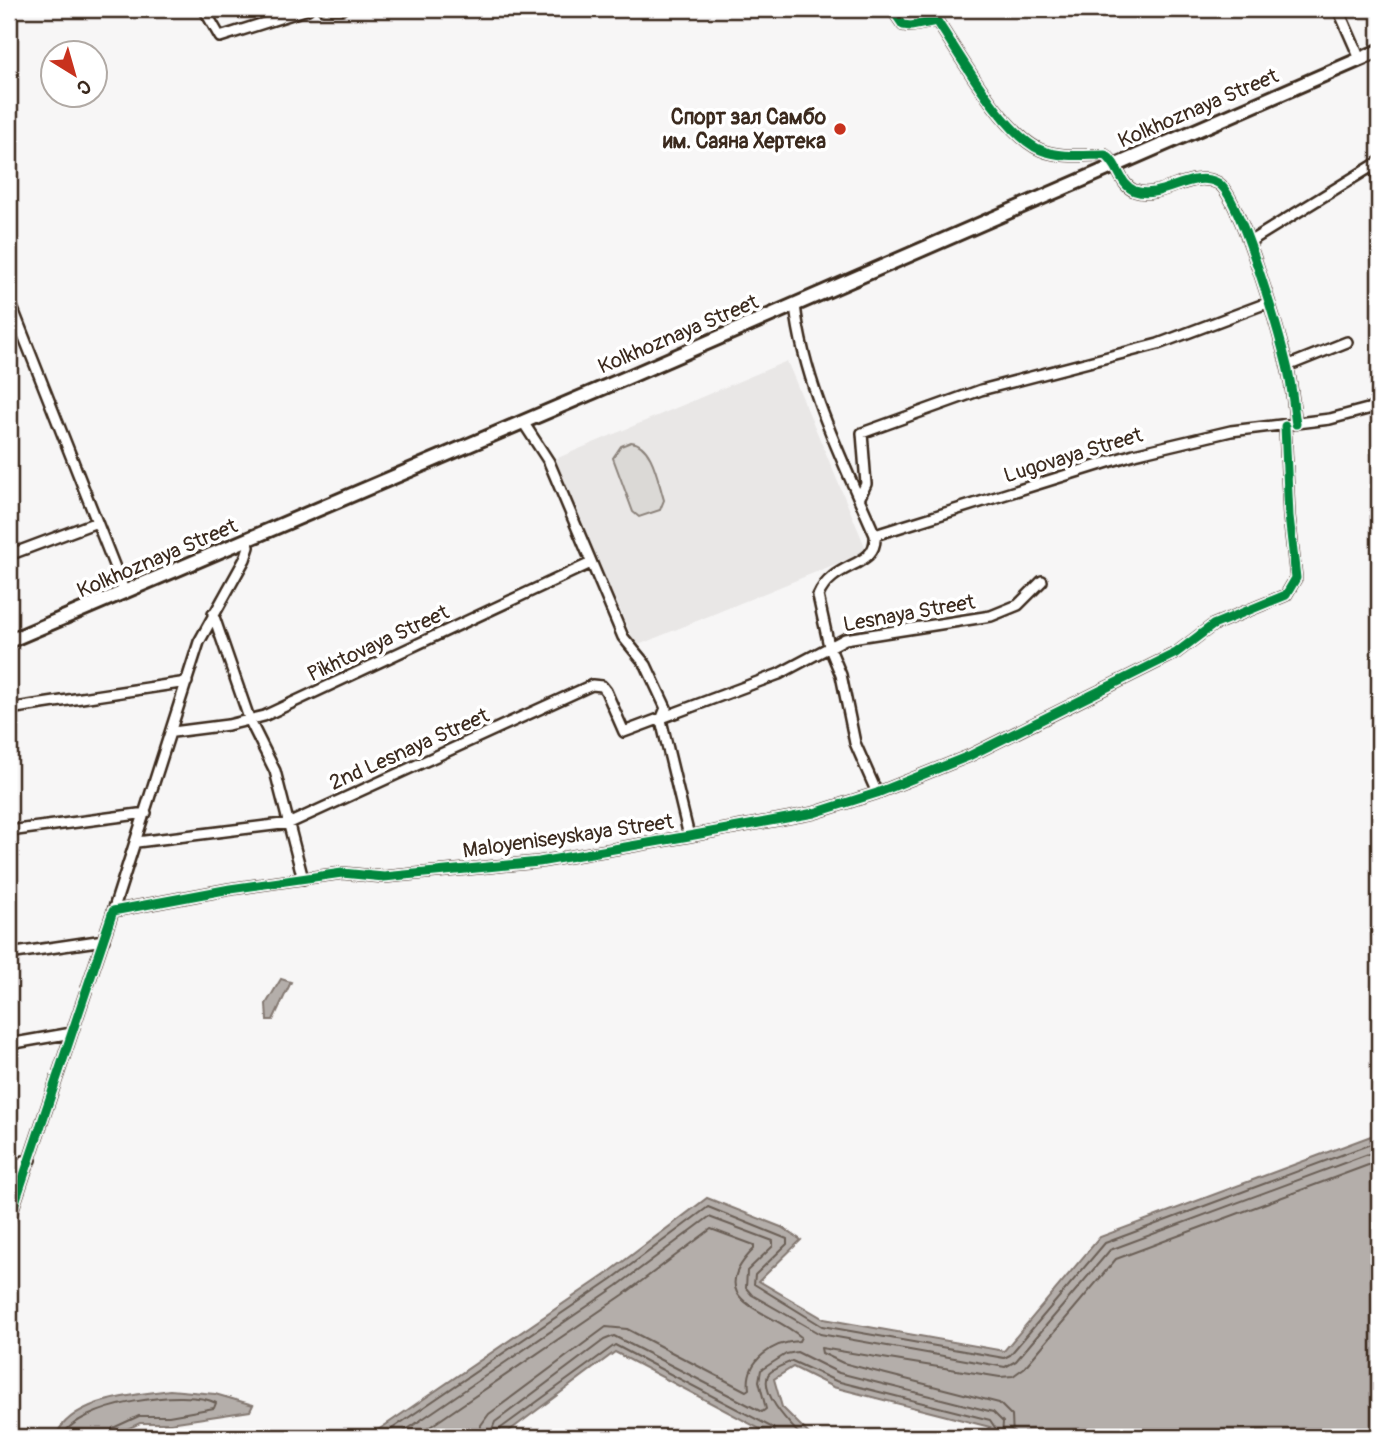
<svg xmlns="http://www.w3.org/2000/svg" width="1388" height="1446" font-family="Pangolin,sans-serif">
<rect width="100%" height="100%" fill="#f7f6f6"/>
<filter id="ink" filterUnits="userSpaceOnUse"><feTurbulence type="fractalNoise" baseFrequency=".0143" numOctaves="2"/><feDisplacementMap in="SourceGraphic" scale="14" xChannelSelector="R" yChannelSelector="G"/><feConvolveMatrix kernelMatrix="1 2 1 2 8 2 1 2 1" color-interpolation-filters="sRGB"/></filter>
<g filter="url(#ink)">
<path fill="#e9e7e6" d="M787,361l80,190 -231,95 -83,-186z"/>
<path fill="#dbd9d6" stroke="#8b827a" stroke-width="2" d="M631,442c22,2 27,40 33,58l-4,10 -21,7 -6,-5 -20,-54 8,-12z"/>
<path fill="#b4aeaa" stroke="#847972" stroke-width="2" d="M281,979l10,3 -18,38h-6l-1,-16z
M1379,1133v304h-400l11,-10 -157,-40 -40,-20 -19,12 8,28 30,30h-37l-160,-85 -114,85h-133l240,-164 99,-75 74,29 20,13 -42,41 65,38 180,32 96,-114z
M170,1390l45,4 38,11 -3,6 -80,12h-30l-30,14h-55c17,-39 79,-42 115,-47z"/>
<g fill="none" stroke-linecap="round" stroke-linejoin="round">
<path stroke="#6b5f56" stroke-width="2" d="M62,1437c15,-33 125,-50 154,-34l-2,5 -45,8h-30l-26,12 -4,9
M380,1437l232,-158 96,-72 79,32v5l-32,31 -1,9 68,42 182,32 6,-3 95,-112 274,-102
M396,1437l221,-151 92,-69 64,24v5l-26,25 -1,17 6,7 68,39 185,33 11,-6 94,-111 269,-100
M415,1437l208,-142 88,-66 43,16v4c-53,53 15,60 47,88l-2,4c-26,1 -54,19 -50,48l-3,2 -119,-62 -21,-2 -117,87 -8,11 -2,12
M489,1437l6,-15 109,-82 10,-4 148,76 4,-3 -7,-28 2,-11 25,-16 11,-2 42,21 154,39 10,10 -1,15
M498,1437l3,-9 114,-83 158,83 4,9
M802,1437c-11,-12 -42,-42 -34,-62 3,-6 18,-11 24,-14l44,20 154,39 6,9 -7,8
M1013,1437l-1,-21 -13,-13 -156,-40 -21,-10 -1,-5 179,29 13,-1 11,-8 92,-109 263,-98"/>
<defs>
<path id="minor" d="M204,9l16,28 88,-28
M323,9h19
M892,9l11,16 8,1 26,-5c23,34 67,114 104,129 19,8 44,5 64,5 14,8 14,30 30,36 27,9 56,-22 83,-8 22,12 62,154 69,183 5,19 6,39 9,58
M1338,9l22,50
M1374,166l5,14
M1249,242l130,-80
M9,299l116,294
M795,305c9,80 48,156 80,230 3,34 -42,25 -57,61l11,50 12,29 14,68 22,50
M1287,366l60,-24
M523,422l26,40 74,175 23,28 20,43 -5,12 28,116
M859,499l7,-15 -4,-51 119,-43 177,-46 109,-41
M875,535l259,-81 97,-23 99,-12 49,-13
M9,555l88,-33
M213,614l37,107 25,50 28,108
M9,709l178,-27
M173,732l55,-7 36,-9 327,-153
M9,831l137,-18
M137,842l153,-19 302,-138 10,1 4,5 18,41 155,-58 66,-35 146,-23 27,-11 24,-24
M113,911l86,-269 46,-83 4,-12 -2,-7
M9,954l95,-14
M9,1044l63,-11
M9,1173l15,-12 7,-1
M9,1220l104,-309 117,-22 112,-16 42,4 155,-15 150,-26 125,-23 63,-20 92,-37 207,-103 37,-28 73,-30 10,-17 -7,-62 -4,-90"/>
<path id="major" d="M9,641l617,-263 753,-327"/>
</defs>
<use href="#minor" stroke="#3b2a1e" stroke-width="14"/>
<use href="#major" stroke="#3b2a1e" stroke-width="18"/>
<use href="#minor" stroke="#fff" stroke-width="9"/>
<use href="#major" stroke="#fff" stroke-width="12"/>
<defs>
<path id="cycleway" d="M892,9l11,16 8,1 26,-5c23,34 67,114 104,129 19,8 44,5 64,5 14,8 14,30 30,36 27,9 56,-22 83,-8 22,12 62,154 69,183 5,19 6,39 9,58
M9,1220l104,-309 117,-22 112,-16 42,4 155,-15 150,-26 125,-23 63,-20 92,-37 207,-103 37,-28 73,-30 10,-17 -7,-62 -4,-90"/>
</defs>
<use href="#cycleway" stroke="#fff" stroke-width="13"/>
<use href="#cycleway" stroke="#00873e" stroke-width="9"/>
</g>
</g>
<circle fill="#c8321e" stroke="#fff" stroke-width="2.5" cx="840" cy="129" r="7"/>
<g text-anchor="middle" stroke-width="7" stroke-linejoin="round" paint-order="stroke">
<g font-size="21" fill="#3b2a1e" stroke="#fff">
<text transform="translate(1198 108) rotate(-23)" y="7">Kolkhoznaya Street</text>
<text transform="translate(678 334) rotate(-23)" y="7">Kolkhoznaya Street</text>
<text transform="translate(1073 455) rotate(-17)" y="7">Lugovaya Street</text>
<text transform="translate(157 558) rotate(-23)" y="7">Kolkhoznaya Street</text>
<text transform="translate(909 613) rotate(-10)" y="7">Lesnaya Street</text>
<text transform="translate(378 643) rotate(-25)" y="7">Pikhtovaya Street</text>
<text transform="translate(409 749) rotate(-24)" y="7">2nd Lesnaya Street</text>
<text transform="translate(568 836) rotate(-8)" y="7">Maloyeniseyskaya Street</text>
</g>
<g font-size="21" font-weight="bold" fill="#3b2a1e" stroke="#fff" text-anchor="end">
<text x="826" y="124">Спорт зал Самбо<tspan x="826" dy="24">им. Саяна Хертека</tspan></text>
</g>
</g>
<rect width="1388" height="1446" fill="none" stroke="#fff" stroke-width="35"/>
<rect x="18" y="18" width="1353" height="1411" fill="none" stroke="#3b2a1e" stroke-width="2.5" filter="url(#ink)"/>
<g transform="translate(74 74) rotate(143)"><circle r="33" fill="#ffffff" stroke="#b1aaa5" stroke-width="2"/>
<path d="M0-5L12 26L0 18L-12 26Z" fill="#c8321e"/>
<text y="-10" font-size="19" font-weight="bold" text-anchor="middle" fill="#3b2a1e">С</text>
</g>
</svg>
